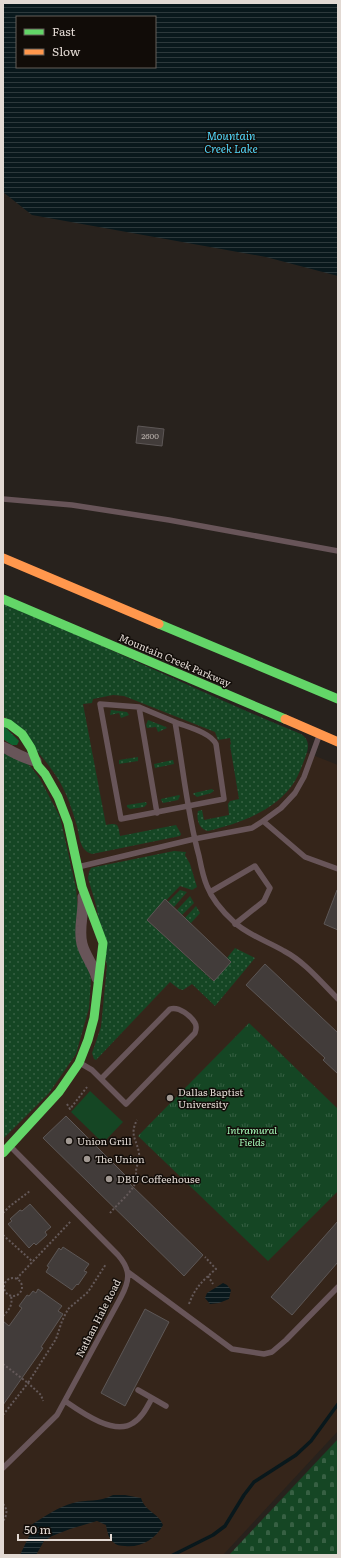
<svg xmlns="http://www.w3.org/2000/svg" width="341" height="1558" font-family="Literata,serif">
<defs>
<pattern id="grass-dots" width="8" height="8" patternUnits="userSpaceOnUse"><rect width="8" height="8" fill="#154624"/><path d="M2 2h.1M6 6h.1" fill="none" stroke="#376043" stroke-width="1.8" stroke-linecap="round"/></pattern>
<pattern id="forest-crowns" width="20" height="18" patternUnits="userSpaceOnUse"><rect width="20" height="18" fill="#0e622f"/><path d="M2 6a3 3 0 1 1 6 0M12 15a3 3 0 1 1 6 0" fill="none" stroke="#31784c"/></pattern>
<pattern id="cemetery-stones" width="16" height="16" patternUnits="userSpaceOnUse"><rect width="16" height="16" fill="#154624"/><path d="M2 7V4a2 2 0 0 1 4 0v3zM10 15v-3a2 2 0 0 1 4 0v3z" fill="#376043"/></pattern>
<pattern id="park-tufts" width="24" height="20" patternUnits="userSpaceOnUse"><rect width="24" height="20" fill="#154624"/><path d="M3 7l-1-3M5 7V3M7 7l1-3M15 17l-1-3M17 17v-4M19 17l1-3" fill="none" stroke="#376043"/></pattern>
<pattern id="water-rules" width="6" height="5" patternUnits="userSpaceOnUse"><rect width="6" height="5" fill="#09181c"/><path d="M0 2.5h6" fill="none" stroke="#2d393c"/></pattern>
</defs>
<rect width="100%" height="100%" fill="#28221d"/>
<path fill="#35251a" d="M3,632l335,133v666l-115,124h-220z"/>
<path fill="url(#grass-dots)" d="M3,603c100,41 197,90 298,131 9,6 8,14 4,24 -3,8 -6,16 -10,23 -19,30 -55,42 -87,50 -9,-1 -12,-13 -10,-20l4,-1 2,10 25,-5 -1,-11 2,-3 9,-2 -9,-54 1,-1 -1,-6 -12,2 -3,-8 -91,-36 -11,-1 -20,4 -1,4 -9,1 23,121c13,-3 12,0 14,11l56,-11 5,9 -1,2 -88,18c-14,-4 -12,-20 -16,-31 -5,-18 -12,-37 -24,-53 -14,-20 -32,-37 -49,-55z
M111,710l16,2 2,3 -8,3 -2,-5 -9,2z
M148,720l18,7 1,1 -9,4 -2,-5 -9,1 -1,-3z
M3,750l20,10 8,7 9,12 20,38 16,71 2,22 13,70 -2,28 -13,46 -27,39 -46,46z
M138,757v4l-19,3v-4z
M173,760l1,4 -19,4 -1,-4z
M212,789l2,2 -3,2 -14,4 -4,-3 1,-1z
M179,795l1,1 -2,4 -15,3 -2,-3v-1z
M146,802l1,2 -3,3 -14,2 -3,-2v-2z
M174,851l12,1 -1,3 5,9 7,23 -5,3 -12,-4 -33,34 66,61 18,-19 -4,-4 8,-10 20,10 -40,48 -23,-22 -9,6 -4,-1 -9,-7 -74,78 -2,-1 -2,-6 9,-26 6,-61 -11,-61 -8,-27 1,-6 2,-4 4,-1z
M180,890l7,2 -13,15 -6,-5z
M190,896l4,7 -12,12 -5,-5z
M196,906l4,7 -9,10 -6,-5z"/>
<path fill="url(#forest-crowns)" d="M3,725l16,16 -2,4h-5l-9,-6z"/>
<path fill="url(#cemetery-stones)" d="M338,1439v116h-109z"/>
<path fill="url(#park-tufts)" d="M249,1023l89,86v82l-70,70 -130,-125z"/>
<path fill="#154624" d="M90,1091l33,31 -20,21 -32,-31z"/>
<path fill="url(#water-rules)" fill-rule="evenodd" d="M3,3h335v273l-72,-19 -234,-42 -29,-23zM17,17h138v50h-138z
M223,1283l4,2 4,5 -2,9 -10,4 -9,1 -5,-6 2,-5z
M113,1495h12l16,3c5,15 17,14 22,27 -7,14 -23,23 -38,21 -5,0 -9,-1 -12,-4 -4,-3 -6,-11 -7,-17l-9,-4 -27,8 -18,7 -8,5 -8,14h-16l12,-25 -1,-5c13,-8 27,-18 42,-22 14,-4 25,0 40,-8z"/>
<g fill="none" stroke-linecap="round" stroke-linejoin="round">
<path stroke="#09181c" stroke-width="3.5" d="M173,1555l40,-20 12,-9 19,-31 10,-13 42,-27 15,-14 27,-37"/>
</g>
<path fill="#423c3a" stroke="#5d5756" d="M138,426l26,3 -2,17 -26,-3z
M337,890h1v40l-14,-6z
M165,899l66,63 -17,19 -67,-61z
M265,964l73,69v41l-15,-14 2,-2 -79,-73z
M66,1116l65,65 -2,2 74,72 -19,21 -141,-138z
M30,1204l21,23 -6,5 2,3 -11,10 -2,-2 -5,5 -21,-24 4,-3 -2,-2 10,-9 2,1z
M338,1221v41l-46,53 -21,-18z
M63,1247l26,17 -5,7 3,1 -9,13 -1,-1 -5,6 -26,-18 3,-5 -2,-1 12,-18 2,2z
M38,1289l24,17 -4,5 5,3 -22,33 2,1 -40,57v-84l6,5 13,-18 -3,-2 8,-11 2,1 4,-5 3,2z
M145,1309l24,13 -44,84 -24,-13z"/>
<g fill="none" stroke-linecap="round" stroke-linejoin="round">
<path stroke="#645959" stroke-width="2" stroke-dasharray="2 2" stroke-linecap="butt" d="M67,1104l3,5 17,-22
M3,1213l7,-7 20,-15
M110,1213c8,-10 22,-20 26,-32 1,-4 0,-6 0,-9 0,-6 4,-12 3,-19 -2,-13 -10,-18 -2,-33
M3,1235l30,27
M208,1276l5,8
M4 1287a9 9 0 1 1 18 0a9 9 0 1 1-18 0Z
M17,1279l3,-4 51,-54
M189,1304c6,-16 13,-23 27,-35l-11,-12
M3,1316c6,-6 10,-11 8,-20
M3,1364l25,19 28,-44 6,-18 6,-12 20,-17 18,-28
M3,1415l25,-32 13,12 2,6
M3,1504c5,5 4,12 0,17"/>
<path stroke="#685559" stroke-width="5.5" d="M3,499l69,6 97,15 169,31
M139,707l18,106
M175,722c12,5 35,10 41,22l8,55 -103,20 -21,-115 39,3 36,15c8,44 12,91 24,134 2,10 4,21 8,30 5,13 16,26 27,36 12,12 35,20 50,29 21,11 37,31 54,48
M263,821l42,36 33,12
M78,867l116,-28 58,-11 11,-7 18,-13 14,-15 9,-16 15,-41
M210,892l45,-26 15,22 -6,13 -29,23
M80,1063l12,7 34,34 69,-71c1,-3 2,-7 0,-10 -4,-7 -16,-17 -25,-14l-69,70
M128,1272l104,77 32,5 8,-2 14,-12 52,-53
M138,1390l14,8
M65,1401c16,11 49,35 68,22 9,-5 14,-16 19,-25l14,8
M3,1468l54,-53 64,-118c9,-17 10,-27 -3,-42l-108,-109"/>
<path stroke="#685559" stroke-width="11" d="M3,747c11,5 21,12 33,14
M83,897c1,16 -5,32 -1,47 3,12 12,22 15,34"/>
<path stroke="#63d668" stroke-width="9" d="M3,599l282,120
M159,624l179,75
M3,722l6,2 13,10 9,14 7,18 7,8 13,23 10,26 14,64 21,56 -9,75 -6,22 -9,23 -20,29 -56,61"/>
<path stroke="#ff974d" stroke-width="9" d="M3,558l156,66
M285,719l53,23"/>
</g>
<g fill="#a19993" stroke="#110c08" stroke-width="1.5">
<circle cx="170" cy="1098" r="4"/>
<circle cx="69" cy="1141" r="4"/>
<circle cx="87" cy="1159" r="4"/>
<circle cx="109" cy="1179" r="4"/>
</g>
<g text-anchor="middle" stroke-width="3" stroke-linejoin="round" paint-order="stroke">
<g font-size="8" fill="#bab2ad">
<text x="150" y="439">2600</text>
</g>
<g font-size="10" fill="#e2d9d3" stroke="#110c08">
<text transform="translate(175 660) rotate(23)" y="4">Mountain Creek Parkway</text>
<text transform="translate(98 1318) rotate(-63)" y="4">Nathan Hale Road</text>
</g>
<g font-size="10" fill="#e2d9d3" stroke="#110c08" text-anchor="start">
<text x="178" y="1096">Dallas Baptist<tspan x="178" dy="12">University</tspan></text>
<text x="77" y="1145">Union Grill</text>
<text x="95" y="1163">The Union</text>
<text x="117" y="1183">DBU Coffeehouse</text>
</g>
<g font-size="10" font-style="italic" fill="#a6fbb9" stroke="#110c08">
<text x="252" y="1134">Intramural<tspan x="252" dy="12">Fields</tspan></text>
</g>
<g font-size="11" font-style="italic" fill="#54d7fa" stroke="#110c08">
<text x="231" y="140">Mountain<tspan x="231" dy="13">Creek Lake</tspan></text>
</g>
</g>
<rect width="341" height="1558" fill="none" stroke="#e2d9d3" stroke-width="8"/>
<rect x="16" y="16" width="140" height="52" fill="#110c08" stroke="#655e59"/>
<rect x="24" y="29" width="20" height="6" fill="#63d668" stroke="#655e59"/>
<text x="52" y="36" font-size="12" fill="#e2d9d3">Fast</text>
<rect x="24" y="49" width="20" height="6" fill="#ff974d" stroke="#655e59"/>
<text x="52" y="56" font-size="12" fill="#e2d9d3">Slow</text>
<path d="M18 1534v6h93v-6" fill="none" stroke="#e2d9d3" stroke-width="2"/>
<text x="24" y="1534" font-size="12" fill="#e2d9d3" stroke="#110c08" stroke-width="3" paint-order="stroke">50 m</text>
</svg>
